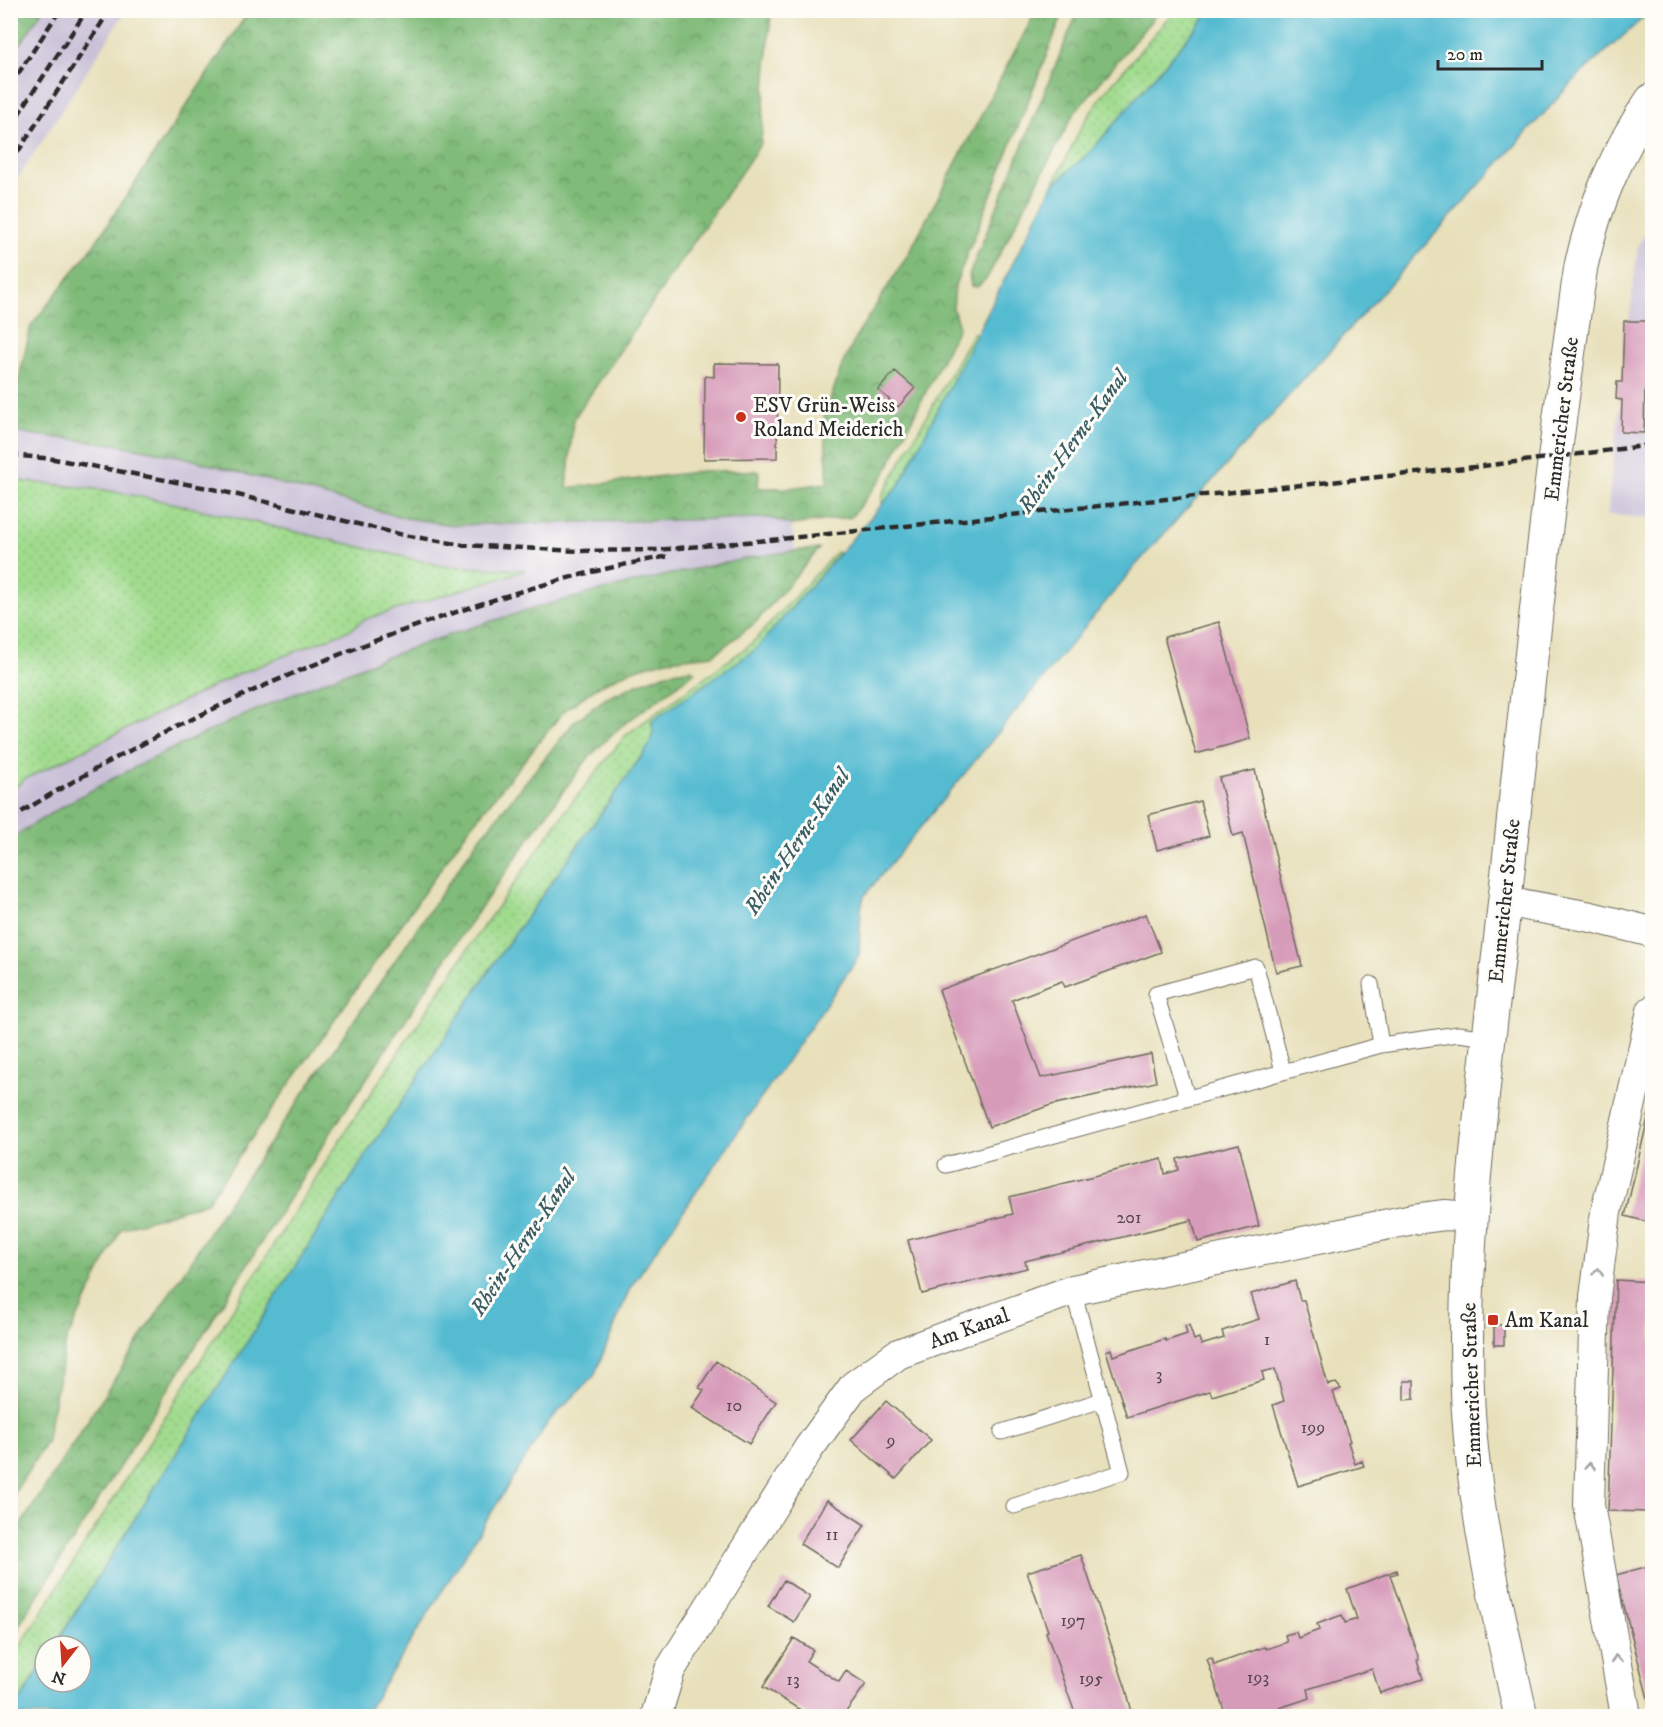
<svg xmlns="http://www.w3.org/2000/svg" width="1663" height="1727" font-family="'IM FELL DW Pica',serif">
<defs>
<pattern id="grass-dots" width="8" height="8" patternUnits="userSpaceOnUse" patternTransform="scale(1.5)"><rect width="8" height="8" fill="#a0db8e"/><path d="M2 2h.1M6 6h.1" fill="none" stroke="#8abc7b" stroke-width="1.8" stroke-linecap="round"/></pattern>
<pattern id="forest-crowns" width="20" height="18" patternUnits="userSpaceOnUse" patternTransform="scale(1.5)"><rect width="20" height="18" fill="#80bb79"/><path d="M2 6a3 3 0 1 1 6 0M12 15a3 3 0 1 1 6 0" fill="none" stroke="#699863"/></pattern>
</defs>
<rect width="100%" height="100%" fill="#fdfcf7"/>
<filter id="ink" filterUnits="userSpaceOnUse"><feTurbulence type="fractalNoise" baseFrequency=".0167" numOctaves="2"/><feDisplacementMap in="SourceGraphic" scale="12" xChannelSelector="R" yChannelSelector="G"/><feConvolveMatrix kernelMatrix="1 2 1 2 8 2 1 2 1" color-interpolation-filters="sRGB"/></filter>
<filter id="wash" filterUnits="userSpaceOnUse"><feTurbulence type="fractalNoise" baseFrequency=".008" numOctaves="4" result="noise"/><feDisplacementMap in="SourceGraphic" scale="24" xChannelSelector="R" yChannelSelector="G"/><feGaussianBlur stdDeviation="1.35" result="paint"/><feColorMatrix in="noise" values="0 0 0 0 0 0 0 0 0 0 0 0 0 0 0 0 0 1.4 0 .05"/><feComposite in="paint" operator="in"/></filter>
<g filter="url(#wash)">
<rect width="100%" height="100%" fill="#e8e0bb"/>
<path fill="#c9bfd7" d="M42,11h84l-115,178v-131z
M1652,222v296l-45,-3 31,-270z
M11,432l103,12 69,13 222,61 48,7 317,-7 21,7 4,25 -185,38 -248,78 -111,45 -110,53 -130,74v-47l14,-12 209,-103 118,-47 11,-9 161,-50 -81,-4 -271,-63 -67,-13 -94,-10z"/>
<path fill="url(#grass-dots)" stroke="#66835c" stroke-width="1.5" d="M1174,11h37l-120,140 -38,34 31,-63 21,-30z
M973,333h4l-78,152 -17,20v-9z
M11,480l94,10 67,13 271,63 83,4 -163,50 -11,9 -118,47 -209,103 -14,12z
M836,552l3,1 -83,96 -104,72 1,12 -4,13 -150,210 -133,199 -312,491h-9v14l-34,54v-53l332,-526 135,-201 91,-128 57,-71 125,-91z"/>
<path fill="url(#forest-crowns)" stroke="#567352" stroke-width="1.5" d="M11,10l31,1 -31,47 -1,-47z
M249,11h522l-10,132 -188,277 -6,68 136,-17h56l-1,17h31l39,-5 -4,-65 18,-53 17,-33 48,-76 129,-245h28l-109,274 -2,24 6,17 -76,151 -32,40 -60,8 -21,-7 -317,7 -48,-7 -222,-61 -69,-13 -103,-12v-19l20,-87 63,-81z
M1078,11h81l-86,104 -86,163 -10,9 -6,-1 -2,-11z
M819,549l-64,74 -42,32 -46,5 -38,11 -32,16 -33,24 -97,120 -260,371 -86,27 -55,112 -20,102 -35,55v-659c57,-39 120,-71 182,-100 149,-71 309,-128 470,-163 52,-11 103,-24 156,-27z
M691,669l4,3 -76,56 -30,29 -29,38 -93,132 -134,202 -322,509v-98l213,-331 252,-366 99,-122 30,-22 30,-14 32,-12z"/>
<path fill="#54bbd1" stroke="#40737e" stroke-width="1.5" d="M1211,10l440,1 -75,67 -441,488 -271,330 -3,13 -2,47 -229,332 -36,88 -46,46 -184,294h-353l34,-56v22h36v-36h-27l312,-491 133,-199 150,-210 4,-13 -1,-12 104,-72 143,-164 154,-300 38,-34z"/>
<g id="blocks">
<path fill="#d79bba" d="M1624,321h23l-1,45h6v22h-7l-1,45 -23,-1 1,-32 -6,-1 1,-17h5z
M714,363l64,1 -1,94 -73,1 1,-83 9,1z
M895,371l20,17 -17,19 -20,-17z
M1219,622l31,117 -54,15 -32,-117z
M1255,770l47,196 -26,6 -33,-139 -10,3 -14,-58z
M1200,801l9,35 -52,14 -9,-35z
M1146,914l15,38 -96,35 -3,-6 -50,19 29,78 110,-24 5,28 -105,23 -62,22 -50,-137z
M1652,1101v122l-27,-7z
M1239,1144l20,82 -61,16 -6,-22 -167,41 2,7 -105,26 -14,-54 105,-26 -4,-17 153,-38 3,15 14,-4 -2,-11z
M1616,1280l36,2v230l-44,-1z
M1295,1281l5,19h4l24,85 8,-2 5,6 -8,3 17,49 -2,1 7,22 7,-3 2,5 -66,20 -25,-81 11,-4 -9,-32 -13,3 2,8 -52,16 -2,-5 -83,26 -21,-66 5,-2 2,7 52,-17 1,2 21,-7 -2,-8 4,-1 5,15 5,-2 2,7 23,-7 -2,-7 37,-12 -8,-25z
M1494,1325h10v20h-10z
M716,1361l60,41 -27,42 -57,-36 12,-18 -5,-2z
M1404,1381h10v18l-10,1z
M886,1401l45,39 -35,39 -45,-39z
M827,1500l38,25 -27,43 -38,-24z
M1081,1555l45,134 7,27h-57l-30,-84 2,-1 -21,-59z
M1652,1565v149l-36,-139z
M1397,1570l1,3 -8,2 29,84 -2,1 6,19 -43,14 -8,-24 -64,20 2,9 -56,18h-28l-19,-57 5,-1 2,7 50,-18 3,2 20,-7 -2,-7 11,-3 2,6 21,-8 -2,-6 25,-9 3,8 12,-4 -10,-30z
M784,1580l26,17 -16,25 -26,-16z
M794,1638l19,12 -7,11 33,21 7,-11 20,13 -23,32h-33l-47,-29z"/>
</g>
</g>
<g filter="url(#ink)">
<use href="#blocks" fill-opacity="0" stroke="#6d6a5d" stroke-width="1.5"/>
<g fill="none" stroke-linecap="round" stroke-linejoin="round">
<defs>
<path id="lane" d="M1371,984l10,61
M1187,1097l-31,-103 100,-27 27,104
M946,1165l435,-120 77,-11 31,4
M1002,1432l100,-32
M1014,1506l108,-34 -49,-182"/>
<path id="street" d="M1504,901l87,16 61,15
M656,1716l14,-46 139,-222 45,-62 44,-32 175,-64 340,-71 32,-4 27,2
M1626,1716l-37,-211 6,-208 11,-85 46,-201"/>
<path id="secondary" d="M1521,1716c-23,-103 -47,-205 -53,-311 -8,-166 18,-333 36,-497 23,-214 45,-429 77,-642 14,-61 35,-114 71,-166"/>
</defs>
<use href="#lane" stroke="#6d6a5d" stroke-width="17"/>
<use href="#street" stroke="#6d6a5d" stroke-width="32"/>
<use href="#secondary" stroke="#6d6a5d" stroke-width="35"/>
<use href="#lane" stroke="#fff" stroke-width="15"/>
<use href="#street" stroke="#fff" stroke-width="30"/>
<use href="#secondary" stroke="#fff" stroke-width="33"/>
<path stroke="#2b2b2b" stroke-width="4.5" stroke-dasharray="9 4.5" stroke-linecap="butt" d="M10,86l50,-76
M10,127l77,-117
M10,164l100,-154
M10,455l44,4 159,30 190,46 60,10 116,6 77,-1 124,-11 695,-72 177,-22
M10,819c136,-84 281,-151 432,-202 75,-26 150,-48 228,-61"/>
</g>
<defs><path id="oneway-chevron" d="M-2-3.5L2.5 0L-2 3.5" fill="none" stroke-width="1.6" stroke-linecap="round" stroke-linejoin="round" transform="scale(1.5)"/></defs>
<g stroke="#a0a0a0">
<use href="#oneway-chevron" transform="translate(1598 1272) rotate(-83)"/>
<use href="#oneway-chevron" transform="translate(1590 1466) rotate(-88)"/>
<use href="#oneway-chevron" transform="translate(1616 1659) rotate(-100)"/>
</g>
</g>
<g fill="#c8321e" stroke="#fdfcf7" stroke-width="2">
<circle cx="741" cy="417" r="6"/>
<rect x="1487" y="1314" width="12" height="12" rx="3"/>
</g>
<g text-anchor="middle" stroke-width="6" stroke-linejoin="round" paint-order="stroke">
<g font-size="18" fill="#56474f">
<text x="1129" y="1223">201</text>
<text x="1267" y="1345">1</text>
<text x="1159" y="1380">3</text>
<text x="734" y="1411">10</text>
<text x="1313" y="1433">199</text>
<text x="891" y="1446">9</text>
<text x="832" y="1540">11</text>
<text x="1073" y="1626">197</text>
<text x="1258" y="1683">193</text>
<text x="1091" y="1684">195</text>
<text x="793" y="1685">13</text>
</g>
<g font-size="21" fill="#2b2b2b" stroke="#fdfcf7" text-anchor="start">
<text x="753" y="412">ESV Grün-Weiss<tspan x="753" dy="24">Roland Meiderich</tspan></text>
<text x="1505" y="1327">Am Kanal</text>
</g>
<g font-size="21" fill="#2b2b2b" stroke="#fdfcf7">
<text transform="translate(1561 419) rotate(-83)" y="7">Emmericher Straße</text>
<text transform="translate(1504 901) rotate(-84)" y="7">Emmericher Straße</text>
<text transform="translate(969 1328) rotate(-20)" y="7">Am Kanal</text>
<text transform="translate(1471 1385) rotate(-92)" y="7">Emmericher Straße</text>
</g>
<g font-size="22" font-style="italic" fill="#395d65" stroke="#fdfcf7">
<text transform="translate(1072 441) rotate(-54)" y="8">Rhein-Herne-Kanal</text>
<text transform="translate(796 841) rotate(-56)" y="8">Rhein-Herne-Kanal</text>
<text transform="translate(522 1242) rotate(-56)" y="8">Rhein-Herne-Kanal</text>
</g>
</g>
<rect width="1663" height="1727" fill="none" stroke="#fdfcf7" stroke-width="36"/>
<g transform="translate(63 1664) rotate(197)"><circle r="28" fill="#fdfcf7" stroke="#a9a8a5" stroke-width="1.5"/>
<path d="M0-4.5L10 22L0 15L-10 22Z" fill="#c8321e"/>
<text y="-9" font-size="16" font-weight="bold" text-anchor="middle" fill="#2b2b2b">N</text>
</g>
<path d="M1438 60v9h104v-9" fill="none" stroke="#2b2b2b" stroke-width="3"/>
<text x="1447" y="60" font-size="18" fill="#2b2b2b" stroke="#fdfcf7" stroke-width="4.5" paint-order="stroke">20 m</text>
</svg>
